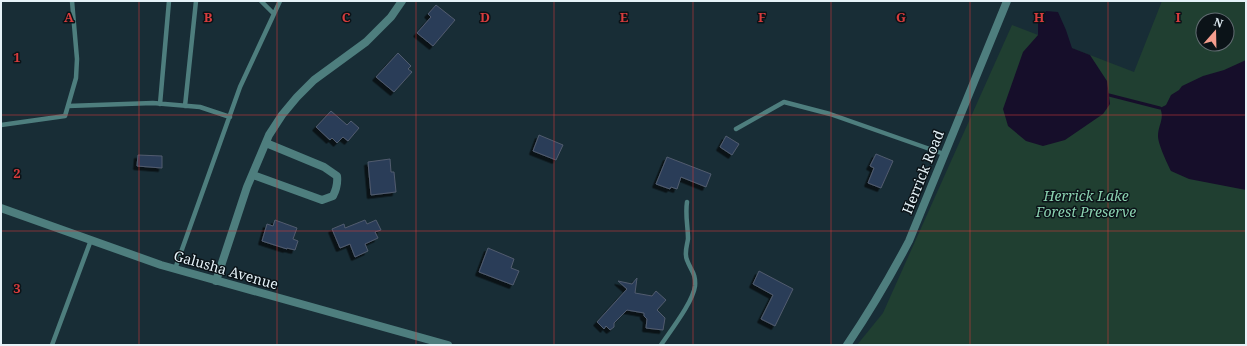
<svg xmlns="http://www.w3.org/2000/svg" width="1247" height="346" font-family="'Noto Serif',serif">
<defs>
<filter id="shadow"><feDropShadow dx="-3.5" dy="3.5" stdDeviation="0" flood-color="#0009"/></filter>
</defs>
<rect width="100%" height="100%" fill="#182d36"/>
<path fill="#203f31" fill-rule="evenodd" d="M1162,1h84v344h-389l26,-32 129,-288 122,47zM1203,20h24v24h-24z"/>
<path fill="#160e2a" d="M1046,11l12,1 8,18 6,18 18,7 17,26 3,23 -7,10 -38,26 -22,6 -17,-5 -18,-15 -5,-17 20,-57 15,-17v-12z
M1246,60v130l-57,-11 -18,-8c-4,-8 -13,-27 -13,-35 0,-11 7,-17 2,-28l6,-3 5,-10 8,-5 3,-4 21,-10 21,-6z"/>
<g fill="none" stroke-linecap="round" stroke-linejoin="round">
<path stroke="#160e2a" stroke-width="3" d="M1109,95l51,13"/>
</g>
<path fill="#2b3c59" stroke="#515c6e" filter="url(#shadow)" d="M436,5l19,15 -22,26 -16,-13 14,-16 -3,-3z
M398,53l13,13 -3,3 4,3 -18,20 -18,-15z
M331,111l16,14 4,-4 8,7 -11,13 -5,-4 -6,6 -5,-5 -2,2 -14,-13z
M539,135l24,10 -7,15 -23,-9z
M726,136l13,8 -7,11 -12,-8z
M876,154l17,7 -12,27 -13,-5 6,-15 -4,-2z
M138,155l24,1v12l-25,-2z
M667,157l44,17 -5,13 -25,-10 -4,12 -6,-2 -1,2 -14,-5z
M390,159l1,13h3l2,20 -25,3 -3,-33z
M275,220l22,8 -4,11 5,2 -3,9 -8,-2v1l-25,-8 5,-17 6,2z
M365,220l2,4 9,-4 5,10 -6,2 3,6 -13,6 3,7 -13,6 -5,-13 -10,4 -8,-19 12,-5 1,4z
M488,248l26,11 -3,9 8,3 -6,14 -34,-13z
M759,271l34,18 -18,37 -14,-7 12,-24 -20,-11z
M637,278l-2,15 17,3 4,-5 10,9 -9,10 8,8 -2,12 -17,-2 1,-9 -3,-3v-3l-17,-3 -13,13v4l-4,3 -4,-4 -2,3 -7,-7 30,-33 -9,-8 14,3z"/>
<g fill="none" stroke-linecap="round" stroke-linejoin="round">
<path stroke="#4e7e7e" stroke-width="4.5" d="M261,1l13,13
M160,104l9,-103
M68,106l85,-3 47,4 30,10
M185,106l11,-105
M1,125l64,-9 11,-38 1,-19 -5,-58
M736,129l48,-27 46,12 114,40
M175,269l65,-182 40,-86
M52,345l39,-105
M661,345c10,-15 32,-43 34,-59 1,-13 -4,-15 -8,-26 -3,-7 0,-14 1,-21 0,-13 -3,-24 -1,-37"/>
<path stroke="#4e7e7e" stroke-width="8" d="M253,175l69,25 11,-4c3,-6 5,-12 4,-20l-13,-9 -58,-24
M1,208l160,57 287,80
M216,281l31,-94 22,-52 13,-20 15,-18 17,-17 52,-38 25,-25 11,-16"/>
<path stroke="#4e7e7e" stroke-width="8" d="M847,345c23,-34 43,-68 62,-104l98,-240"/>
</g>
<path fill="none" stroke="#d83c3d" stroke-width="1" stroke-opacity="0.55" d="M139,1v344M277,1v344M416,1v344M554,1v344M693,1v344M831,1v344M970,1v344M1108,1v344M1,115h1245M1,231h1245"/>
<g text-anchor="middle" stroke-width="3" stroke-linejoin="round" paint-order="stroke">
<g font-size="14" fill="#e5f2f8" stroke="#0b1318">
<text transform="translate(923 172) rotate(-68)" y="5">Herrick Road</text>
<text transform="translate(226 270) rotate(16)" y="5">Galusha Avenue</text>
</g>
<g font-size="14" font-style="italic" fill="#8ad0af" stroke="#0b1318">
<text x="1086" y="201">Herrick Lake<tspan x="1086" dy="16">Forest Preserve</tspan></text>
</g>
</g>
<g font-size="13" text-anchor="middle" font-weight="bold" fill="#d83c3d" stroke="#0b1318" stroke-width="3" stroke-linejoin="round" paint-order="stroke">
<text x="69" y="22">A</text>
<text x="208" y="22">B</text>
<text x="346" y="22">C</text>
<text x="485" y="22">D</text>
<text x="624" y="22">E</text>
<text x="762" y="22">F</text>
<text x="901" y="22">G</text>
<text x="1039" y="22">H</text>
<text x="1178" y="22">I</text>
<text x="17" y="62">1</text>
<text x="17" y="178">2</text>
<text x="17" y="293">3</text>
</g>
<rect width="1247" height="346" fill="none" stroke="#e5f2f8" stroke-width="4"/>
<g transform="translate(1215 32) rotate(20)"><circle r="19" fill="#0b1318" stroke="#626c72"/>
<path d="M0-3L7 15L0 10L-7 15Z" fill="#f59d8e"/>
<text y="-6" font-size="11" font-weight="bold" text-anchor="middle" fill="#e5f2f8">N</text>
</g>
</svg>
